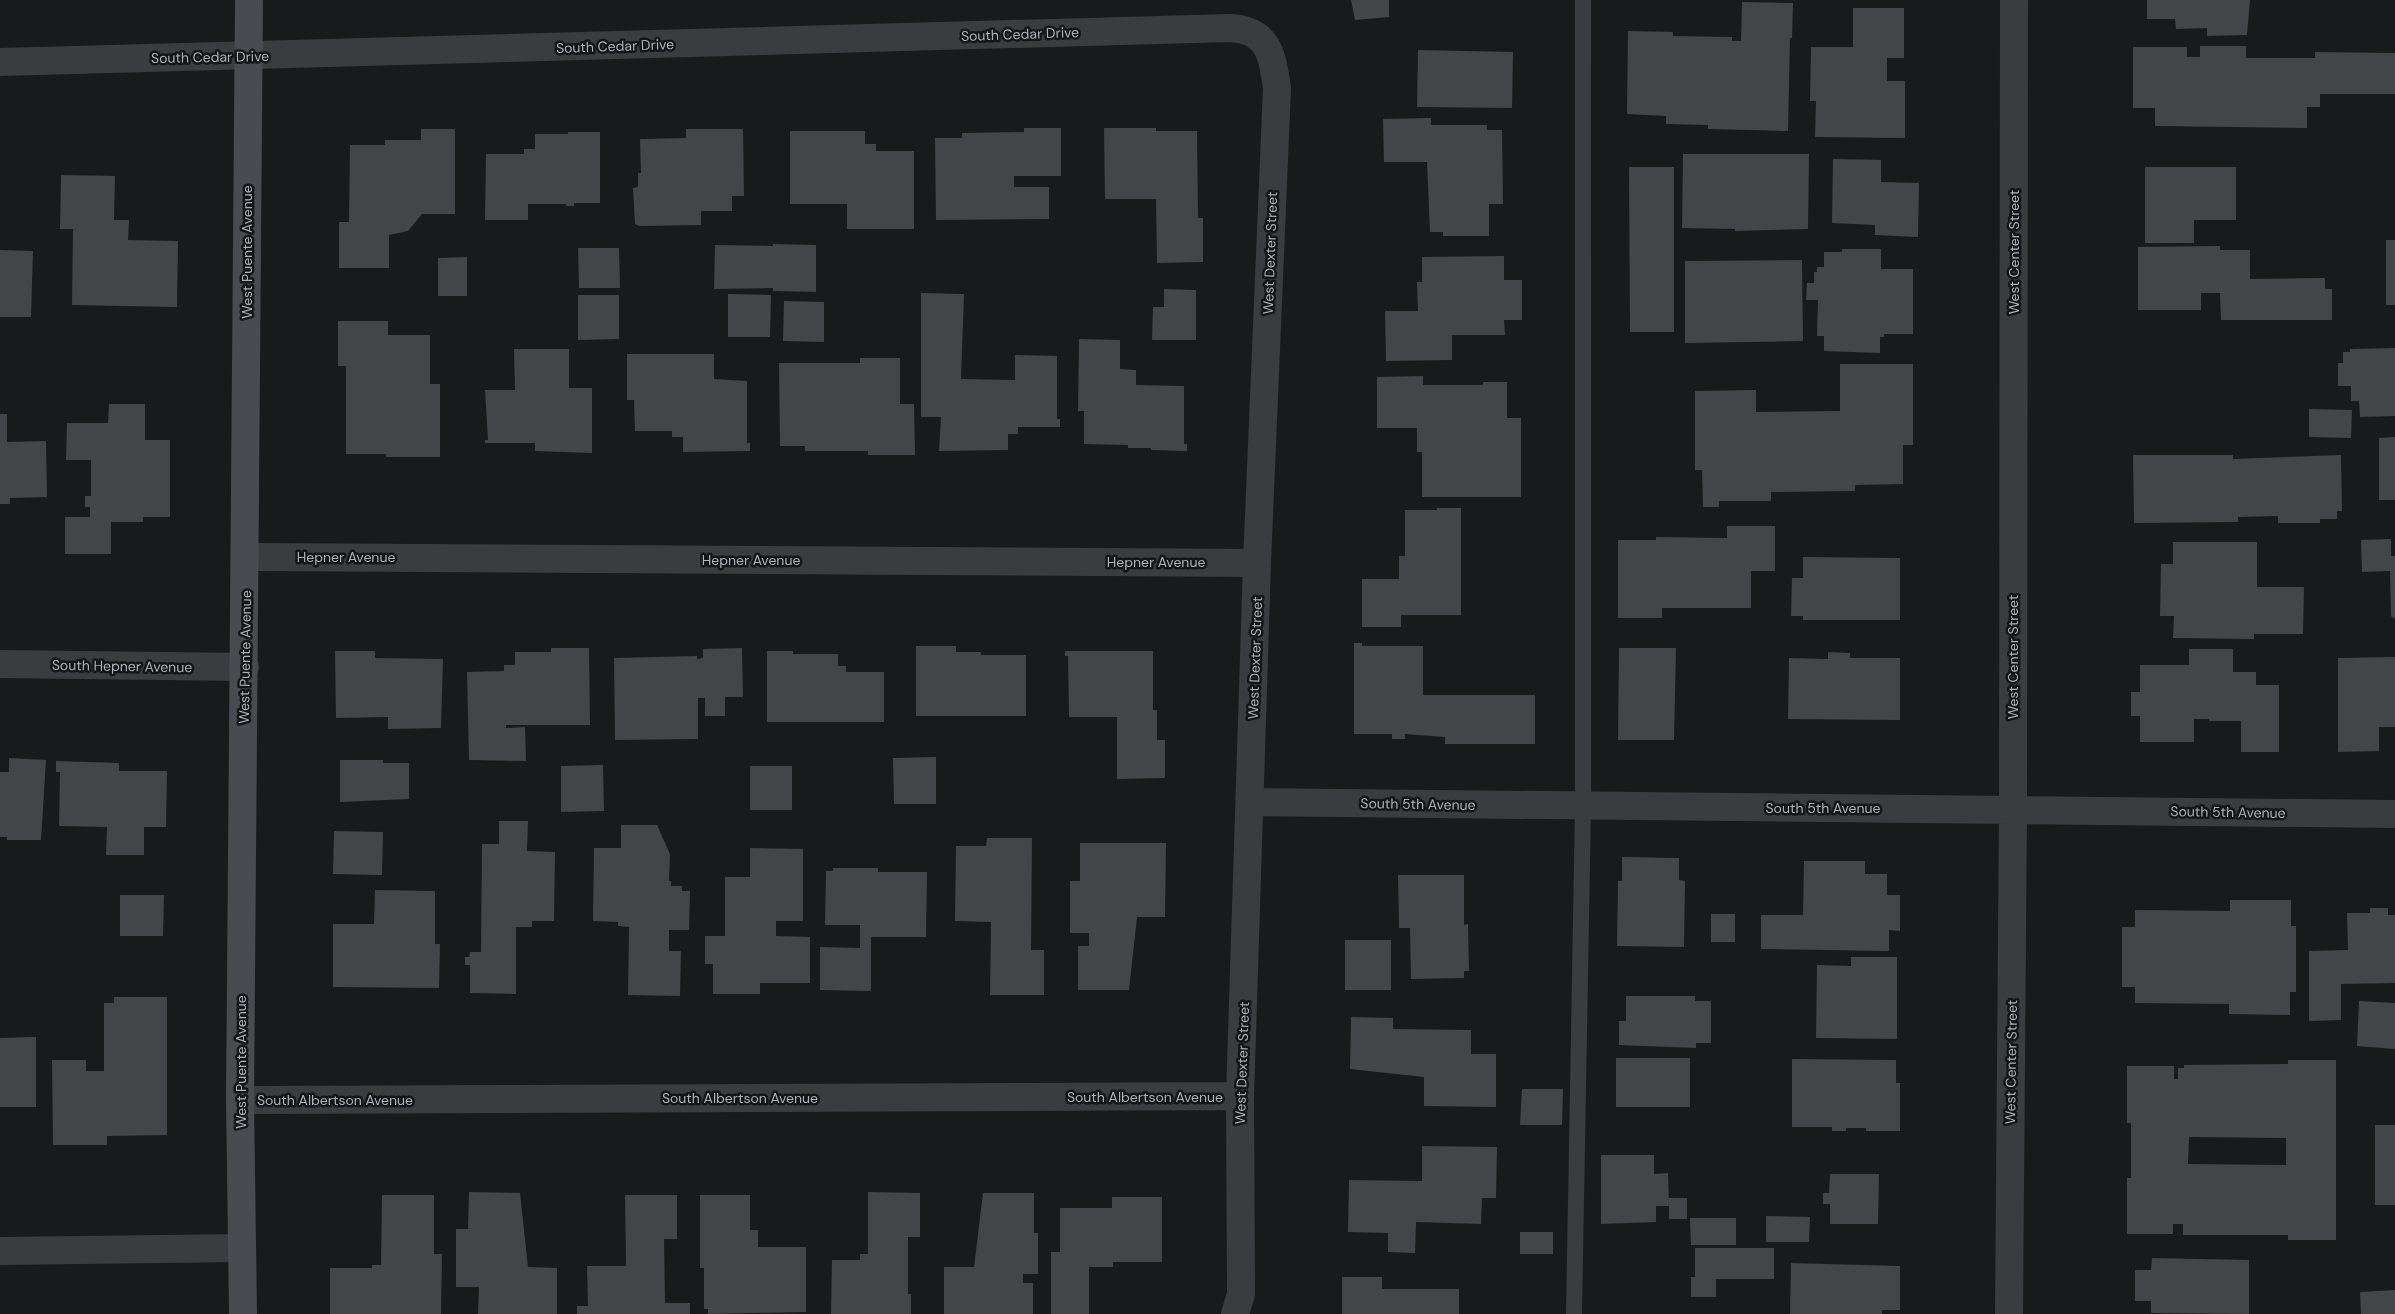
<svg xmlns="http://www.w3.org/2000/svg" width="2395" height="1314" font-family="'DM Sans',sans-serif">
<rect width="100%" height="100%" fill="#191a1b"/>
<path fill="#444548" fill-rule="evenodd" d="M1351,0h38v17l-34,3z
M2147,0h103l-3,35 -40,1v-8l-31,1 -1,-10h-28z
M1742,2l51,1 -1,35h-2l-2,93 -80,-2v-4l-42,-1v-8l-39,-2 1,-83 45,1v4l59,1v4h9z
M1853,8h51v50h-17v23h18v57l-90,-1 1,-36h-6l1,-54h42z
M2200,46h46v12h69v-6l80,1v41h-75v13h-13v21l-152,-2v-18h-22v-61h54v10h13z
M1418,50l95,2 -1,56 -95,-1z
M1431,118v7h56v5h15l1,74h-14v32h-46v-4h-13l-3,-70h-43l-1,-43z
M1024,128h37v48h-47v11h35v32l-113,1 -1,-82h27v-5l62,-1z
M1104,128h52v3h41l1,87h5v44l-46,1 -1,-64h-51z
M421,129h34v85h-33l-14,17 -19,4v33h-50v-46h10l1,-77h35v-5h36z
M686,129h57l1,67h-12v15h-31v14l-62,1 -4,-2 -2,-36 5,-1v-14h3l-1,-34 46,-1z
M790,131h75v13h11v7h38v78h-67v-25h-57z
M568,132h32v71h-26v3h-8v-2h-38v16h-43l1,-66h38v-5h11v-15h33z
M1683,154h126l-1,75 -73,2v-2l-53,-1z
M1833,159l48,1v22l38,1 -1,54 -43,-2v-10l-43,-2z
M1629,167h45v165h-44z
M2145,167h91v53h-42v23h-49z
M61,175l54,1 -1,44h15l-1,20 50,1 -1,66 -105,-2 1,-76h-13z
M2386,240h9v65h-9z
M773,244l43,1v47l-43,-1v-3l-59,1 1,-44 58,1z
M2220,246v4h30v29l75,-1v11h7v31h-111l-1,-27h-19v17h-63v-63z
M578,248h41l1,40h-41z
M1842,249h39v20h32v65h-29v3h-4v16l-56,-2v-15h-7l1,-36h-12l1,-17h7v-11h3v-5h7v-15h18z
M0,250l33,1 -2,66h-31z
M1504,256v24h18v40h-18l1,15h-53v25l-66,1 -1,-50h33l-1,-29h5v-25z
M467,257v39h-29v-38z
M1802,260l1,81 -118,2v-82z
M1164,289l32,1v50h-44l1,-33h11z
M921,293l43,1 -3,85 54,1v-25l42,1v63h3v8h-42v7h-10v16l-69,1 2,-34h-20z
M728,294l43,1 -1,42h-42z
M578,295h41v44l-41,1z
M784,301l40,1v40l-41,-1z
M338,321h50v14h42v49h10v73h-54v-3h-40v-88h-8z
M1079,339l41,1v29l16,1v15l48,1v58h3v7l-36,-1v-2h-23v-3l-44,-1v-33h-6z
M2395,348v68l-35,1 -1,-16h-8v-15h-13v-23h5v-11h7v-3z
M514,349h55v39h23v65l-57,-2v-8h-50v-3h3l-3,-50h30z
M627,354h87v25l33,2v62h3v8l-67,1v-15h-11v-6h-37l-1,-31h-7z
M860,358h40v46h14l1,51h-47v-4h-63v-5h-25l-1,-83h81z
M1840,364h73v81h-10v39l-48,1v6l-84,1v9h-52v6h-16l-1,-37h-7v-79l61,-1v22l84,-1z
M1423,376v9h60v-3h24v36h14v79h-99v-45h-5v-24h-40v-51z
M109,404h36v36h25v77h-27v5h-32v32h-46v-37h25v-10h-5v-11h6v-36h-25l1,-37h41z
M2309,409l43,1 -1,28 -42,-1z
M0,414h7v28l39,-1 1,56 -37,1v6h-10z
M2395,437v63h-16v-62z
M2133,455h100v4l108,-4 1,56h-5v8h-17v4h-42v-7l-40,1v5l-104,1z
M1437,508h24v107h-60v12h-39v-48h37v-23h6v-46h32z
M1727,526h48v45h-24v37h-89v10h-44v-78h38v-3l71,1z
M2391,539v17h4v63l-4,-3 -1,-45 -28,1 -1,-32z
M2173,542h84v45h47l-1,47h-49v5l-81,-1 1,-22h-14l1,-52h12z
M1803,557l97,1v62h-97v-4h-12l1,-38h11z
M1354,643h8v3h61v49h112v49h-90v-7l-40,-3v5h-13v-5h-38z
M916,646h40v6h25v3h45v61h-110z
M551,648h38l1,77h-84v3l19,-1 1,34 -57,-1 -2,-88 37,-1v-6h11v-13h36z
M742,648l1,49h-18v19h-20v-18h-7v41l-83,1 -1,-82 83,-2v3l6,-1v-9z
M1619,648h57l-2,92h-56z
M2189,649h44v23h23v13h23v67h-38v-31h-32v-2h-15v23h-54v-26h-9v-24h9v-27h49z
M335,651h40v7l68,1 -2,69 -53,1v-12l-52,1z
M767,651h26v3h45v12h8v6h38v50h-117z
M1065,651h88v59h4v30h8v38l-48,1v-62h-48l-1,-61h-3z
M1828,652l22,1v5h50v62l-112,-1 1,-61 39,1z
M2395,657v70h-16v24l-41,1v-94z
M936,757v47h-42l-1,-46z
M9,758l37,2 -5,80h-34v-3h-7v-65h9z
M340,760h43v3h26v36l-69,3z
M56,761l63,2v8h48l-1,56h-22v28h-38l1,-28 -48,-1 1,-54h-4z
M603,765l1,46 -43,1v-46z
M750,766h42v44h-42z
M499,821h29l-1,30 28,1 -1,69h-22v6h-16v67l-46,-1v-28h-5v-8h4l1,-5h11l1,-108h17z
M621,825h36l13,29 -1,27h2v5h11v5h8l-1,39h-20v21h12l-1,45 -52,-1 1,-68 -11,-1v-4l-25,-1 1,-73h27z
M334,831l49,1 -1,43 -49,-1z
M987,838h45l-1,112h13v45h-54l1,-73 -36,-1 1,-75h30z
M1080,843h86l-1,74h-28l-8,73h-51v-44h11v-13h-19v-52h10z
M750,848l53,1v72h-27v15l34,1v46h-50v11h-47v-30h-8v-28h20v-59h25z
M1622,857l57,1v22l6,1 -1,66 -67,-1 1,-65h4z
M1804,861h61v13h22v21h13v36l-11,-1v21l-128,-2v-34h42z
M833,868h45v4h49l-1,65h-55v54l-51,-1v-43l40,1v-23h-35l1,-54h7z
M1398,875h66v50l4,-1 1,47h-5v7l-53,1 -1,-51h-11z
M375,890l60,1v53h5l-1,44 -106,-1v-63h41z
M120,895h44l-1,41h-43z
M2230,900h61v26h5v66h-6v23l-61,-1v-10l-94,-1v-16h-13v-60h13v-17l95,1z
M2370,908h18v7h7v68l-54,1v36l-32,1v-70l39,-1 -1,-37h23z
M1711,914h24v28h-24z
M1345,940h46v50h-46z
M1851,957h46v82l-81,-1 1,-73 34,1z
M1626,996h69v5h16v42h-15v5l-77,-3v-24h7z
M114,997h53v138l-60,1v9h-54l-1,-85h34v11h18v-68h10z
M2359,1001l36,2v46l-38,-3z
M1351,1017l42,1v11l78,1v24h25v53l-72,-1v-29l-74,-8z
M36,1037v70h-36v-69z
M1616,1058h74v49h-74z
M1792,1059l104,1v23h4v48h-34v-3h-20v3h-14v-4h-40z
M2288,1060h48v180h-48v-5h-105v-11h-10v10h-46v-56h4v-55h-4v-57h47v13h4v-11h6v-3l104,-1zM2189,1137l97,1v27l-98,-1z
M1522,1089h41l-1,36h-42z
M2375,1125h20v80h-20z
M1422,1146l75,1 -1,51h-14l-1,26 -65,-2 -1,31 -27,-1v-19l-40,-1 1,-52 73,1z
M1601,1155h53v19l14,-1 1,33h-13v16l-55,2z
M1830,1174h49l-1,50h-48v-20h-7v-11h6z
M469,1192l51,1 8,74 29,1v46h-79l1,-27h-23v-58h12z
M868,1192l52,1v44h-12v57h3v20h-80l1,-54h28v-6h8z
M983,1193h51v40h4v41h-15v9h10v31h-89v-47h30z
M382,1195h52v59h8l-1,60h-111v-46h42v-3h9z
M625,1195h52v44h-13l1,64h25v11h-113v-8h11l-1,-40h39z
M700,1195h50v35h8v17h48v65l-98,2v-5h-4v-41h-4z
M1112,1197h50v65h-49v5h-24v47h-38v-62h9v-44h52z
M1669,1198h18v21h-18z
M1766,1216l44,1 -1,25h-43z
M1690,1218h46v27h-45z
M1520,1232h33v22h-33z
M1695,1248h79v31h-58v18h-25v-20h4z
M2152,1258l97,2v54l-98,-1v-12h-16v-31h16z
M1791,1263l109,3v44h-18v4h-92z
M1342,1277h40v12h77v25h-117z
M2395,1290v24h-34l-1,-22z"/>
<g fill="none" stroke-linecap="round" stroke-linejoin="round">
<path stroke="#3b3c40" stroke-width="16" d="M1574,1314l9,-508v-806"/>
<path stroke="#3b3c40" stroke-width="28" d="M0,62l1230,-34c39,2 42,27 47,60l-20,475 -17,533 1,198 -6,20
M246,557l1011,6
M0,664l245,3
M1251,802l1144,12
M240,1100l1000,-4
M0,1251l242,-3
M2009,1314l4,-505 1,-809"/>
<path stroke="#494b50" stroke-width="28" d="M243,1314l-3,-214 9,-1100"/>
</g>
<g text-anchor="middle" stroke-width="5" stroke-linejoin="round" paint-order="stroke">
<g font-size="14" fill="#adb1ba" stroke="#141517">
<text transform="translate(1020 34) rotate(-2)" y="5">South Cedar Drive</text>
<text transform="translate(615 46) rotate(-2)" y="5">South Cedar Drive</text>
<text transform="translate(210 57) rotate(-1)" y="5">South Cedar Drive</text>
<text transform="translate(247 252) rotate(-90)" y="5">West Puente Avenue</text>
<text transform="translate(2014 252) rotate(-90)" y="5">West Center Street</text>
<text transform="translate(1270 253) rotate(-88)" y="5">West Dexter Street</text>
<text x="346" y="562">Hepner Avenue</text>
<text x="751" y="565">Hepner Avenue</text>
<text x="1156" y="567">Hepner Avenue</text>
<text transform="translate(245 657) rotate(-89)" y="5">West Puente Avenue</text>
<text transform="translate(2013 657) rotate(-90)" y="5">West Center Street</text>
<text transform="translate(1255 658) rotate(-88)" y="5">West Dexter Street</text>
<text transform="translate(122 666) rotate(1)" y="5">South Hepner Avenue</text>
<text transform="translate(1418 804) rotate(1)" y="5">South 5th Avenue</text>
<text x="1823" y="813">South 5th Avenue</text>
<text transform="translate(2228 812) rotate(1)" y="5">South 5th Avenue</text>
<text transform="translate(241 1062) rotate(-90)" y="5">West Puente Avenue</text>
<text transform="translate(2011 1062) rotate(-89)" y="5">West Center Street</text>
<text transform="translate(1242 1063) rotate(-88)" y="5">West Dexter Street</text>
<text x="1145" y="1102">South Albertson Avenue</text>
<text x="740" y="1103">South Albertson Avenue</text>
<text x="335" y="1105">South Albertson Avenue</text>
</g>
</g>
</svg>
